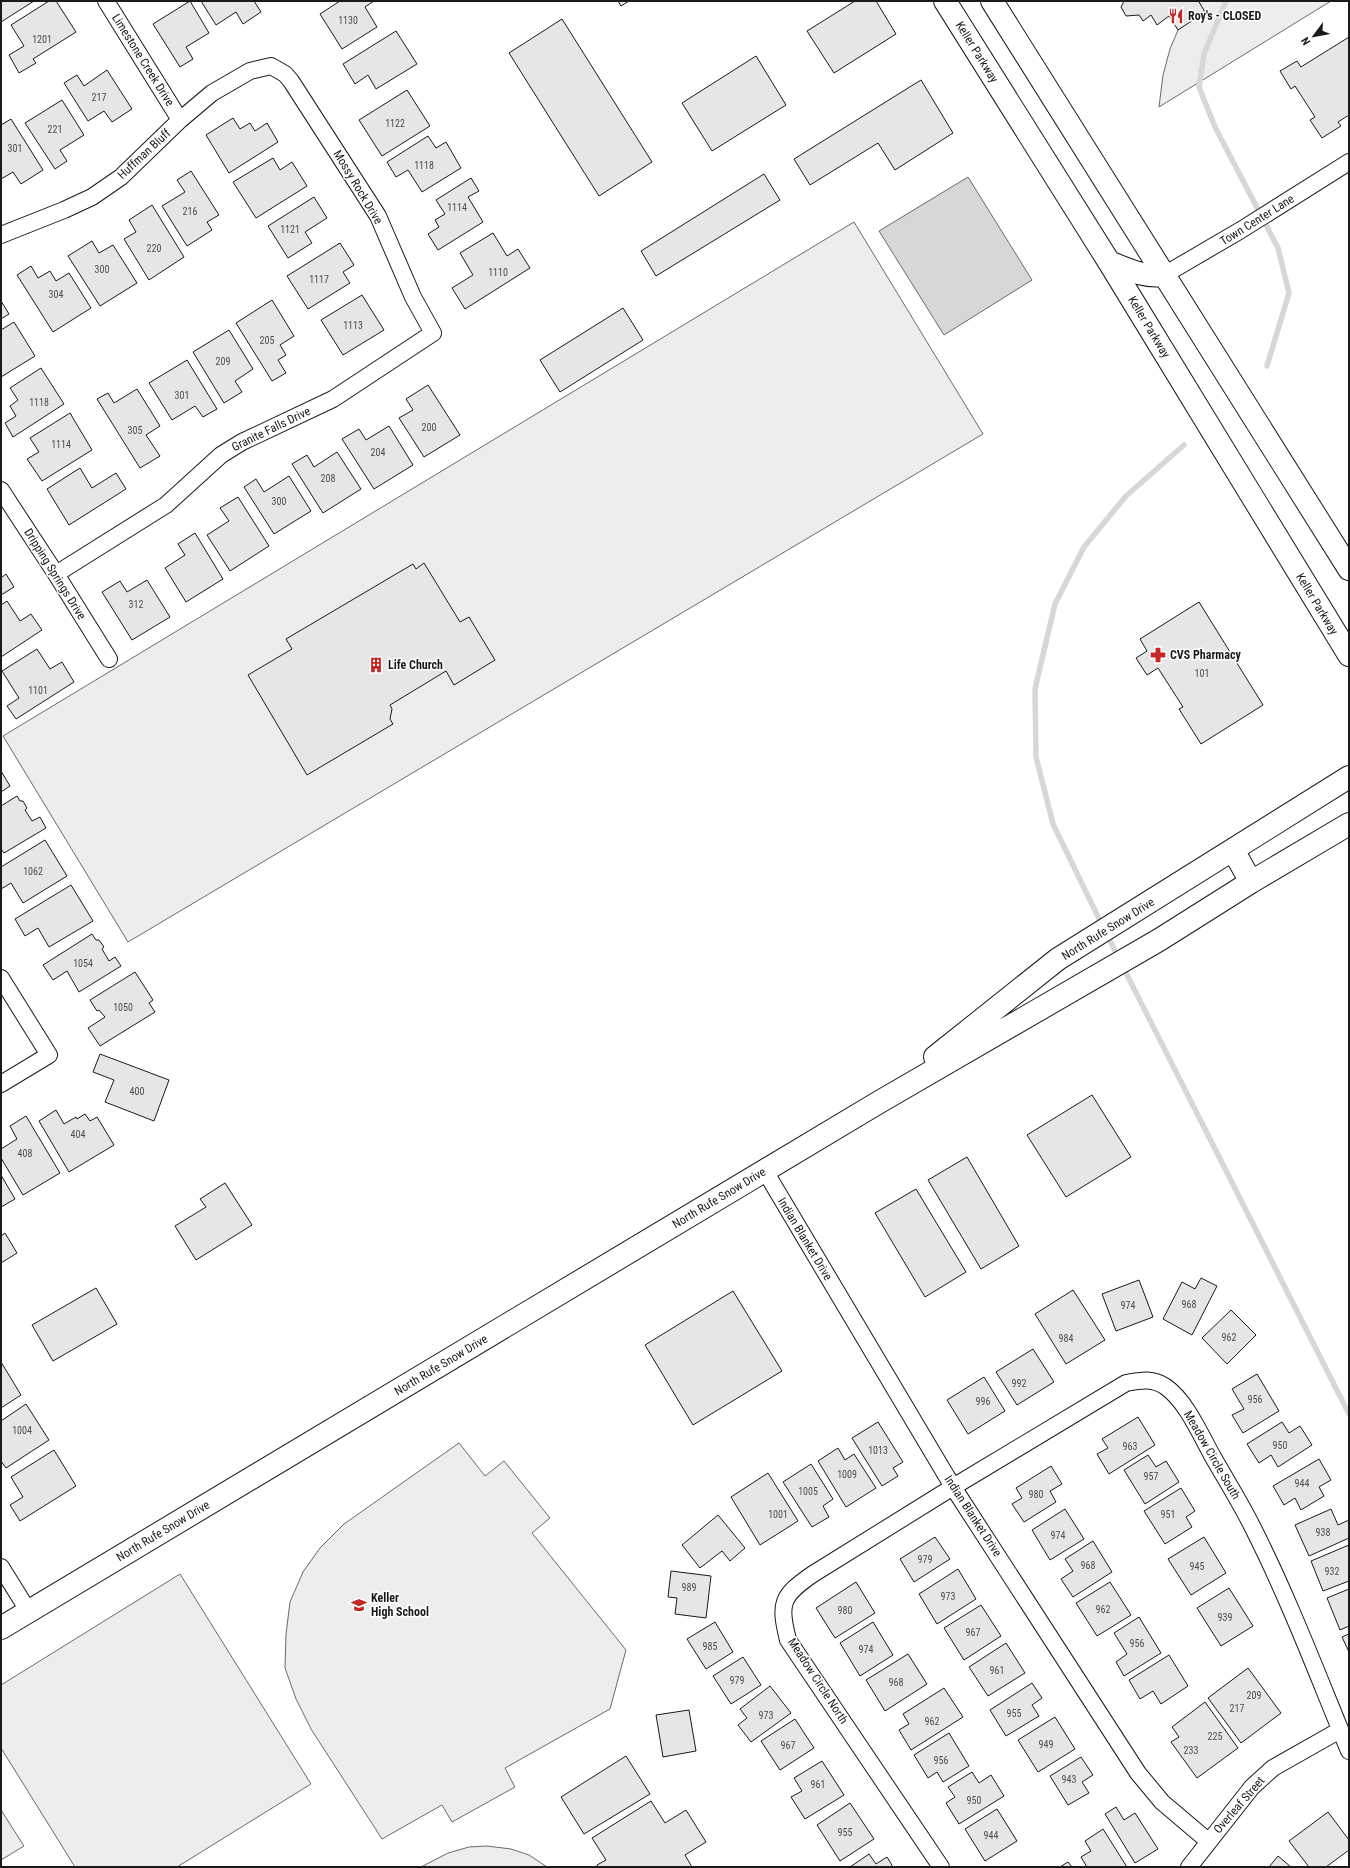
<svg xmlns="http://www.w3.org/2000/svg" width="1350" height="1868" font-family="'Roboto Condensed',sans-serif">
<rect width="100%" height="100%" fill="#fff"/>
<path fill="#ededed" stroke="#6a6a6a" d="M1195,1h136l-172,106 4,-32 7,-26 8,-19z
M854,222l129,212 -855,508 -125,-206z
M459,1443l26,33 19,-15 46,57 -18,15 94,117 -16,59 -105,59 10,19 -63,35 -10,-17 -60,34 -71,-110 -15,-30 -11,-31 1,-34 4,-32 13,-30 17,-24 24,-24z
M180,1574l131,210 -134,83h-102l-74,-119v-63z
M1,1810l23,36 -23,14z
M487,1846l24,3 18,6 18,12h-126l27,-14 21,-6z"/>
<path fill="#d7d7d7" stroke="#6a6a6a" d="M968,177l64,103 -88,55 -65,-104z"/>
<g fill="none" stroke-linecap="round" stroke-linejoin="round">
<path stroke="#d7d7d7" stroke-width="5.5" d="M1226,1l-22,53 -5,33 16,40 63,121 11,45 -22,73
M1103,927l-50,-103 -17,-67 -1,-68 20,-85 29,-57 42,-51 58,-51
M1107,934l12,25
M1123,967l226,447"/>
</g>
<path fill="#e6e6e6" stroke="#1a1a1a" d="M1,1h33l-33,21z
M49,1h7l20,31 -43,27 3,4 -17,10 -10,-18 15,-9 -13,-21z
M190,1l19,32 -23,14 7,12 -13,8 -27,-43z
M201,1h53l7,11 -18,12 -7,-12 -20,13z
M340,1h34l-9,6 12,20 -35,22 -22,-35z
M618,1h11l-8,5z
M855,1h21l20,33 -62,39 -27,-42z
M1124,1h78l-3,1 6,10 -27,18 -9,-14 -12,9 -6,-10 -8,6 -4,-6 -13,1 -5,-9z
M562,19l90,143 -53,34 -90,-143z
M396,31l21,33 -41,25 -8,-14 -13,9 -12,-20z
M1349,37v78l-11,7 3,4 -19,12 -12,-18 5,-3 -20,-31 -4,3 -11,-18 17,-10 4,6z
M756,56l30,49 -74,46 -30,-48z
M107,70l25,39 -20,13 -8,-11 -16,10 -24,-38 13,-8 7,11z
M921,80l32,53 -58,37 -17,-27 -68,42 -16,-26z
M407,90l23,36 -48,30 -23,-36z
M62,100l22,35 -24,15 7,11 -12,8 -30,-46z
M233,118l7,11 10,-6 5,8 12,-8 11,19 -49,31 -23,-38z
M11,119l32,51 -22,14 -8,-12 -12,7v-54z
M428,136l8,12 10,-6 15,26 -39,24 -14,-22 -12,7 -9,-15z
M273,158l7,12 12,-8 15,24 -51,32 -23,-36z
M191,171l28,44 -12,7 5,8 -25,16 -25,-40 23,-14 -8,-12z
M764,174l16,26 -124,76 -15,-25z
M471,178l8,13 -11,6 15,25 -45,28 -10,-16 11,-7 -4,-7 10,-6 -9,-14z
M314,197l13,21 -22,14 7,11 -24,15 -20,-32z
M152,205l32,52 -35,23 -25,-41 12,-7 -7,-12z
M493,233l14,23 11,-7 12,19 -65,41 -13,-21 21,-13 -13,-22z
M92,241l7,12 14,-8 24,38 -37,23 -32,-50z
M340,243l14,22 -11,7 7,11 -42,26 -21,-33z
M31,266l7,12 12,-7 6,10 13,-8 22,35 -38,24 -36,-57z
M362,295l22,35 -41,25 -22,-35z
M272,300l22,36 -14,9 6,10 -8,5 8,13 -14,8 -36,-58z
M1,301l8,13 -8,5z
M623,308l20,32 -83,52 -20,-32z
M14,322l21,34 -34,21v-47z
M229,330l24,39 -18,12 7,11 -18,11 -31,-51z
M187,360l30,49 -14,8 -8,-11 -23,14 -23,-37z
M41,368l23,36 -51,33 -8,-14 11,-7 -6,-10 8,-6 -8,-12z
M428,385l32,50 -36,22 -25,-39 14,-8 -7,-11z
M137,389l23,37 -14,9 14,21 -20,12 -43,-69 11,-6 6,10z
M70,413l22,37 -50,31 -15,-22 12,-7 -9,-14z
M389,426l24,39 -39,24 -32,-50 17,-10 7,11z
M337,452l24,37 -38,24 -31,-49 15,-9 7,12z
M80,468l12,20 24,-15 10,16 -57,36 -22,-36z
M289,476l22,35 -37,23 -30,-47 12,-8 8,13z
M238,497l31,49 -39,25 -23,-36 22,-14 -9,-13z
M195,533l28,46 -37,23 -21,-34 20,-13 -7,-11z
M424,563l36,59 9,-5 26,43 -41,25 -8,-14 -56,34 2,4 -2,10 3,5 -86,51 -59,-100 44,-26 -6,-10 127,-75 3,5z
M6,574l8,13 -13,8v-17z
M147,580l23,37 -38,23 -30,-48 18,-11 7,11z
M7,601l13,20 11,-7 11,16 -41,27v-52z
M1199,602l64,103 -62,39 -22,-35 4,-2 -25,-39 -11,7 -11,-17 11,-7 -7,-12z
M37,649l13,20 12,-7 12,20 -58,37 -9,-13 12,-8 -17,-27z
M1,771l9,15 -9,6z
M17,796l3,5h3l4,7 -2,2 7,11 8,-4 6,11 -42,25 -3,-4v-43z
M45,840l22,36 -44,27 -12,-20 -10,6v-22z
M71,885l22,36 -44,26 -11,-19 -13,8 -10,-17z
M92,934l4,6h3l5,7 -2,2 7,12 6,-4 6,9 -42,26 -12,-21 -14,9 -10,-15z
M135,972l18,28 -4,3 6,9 -55,34 -12,-18 17,-11 -6,-7 -2,1 -7,-11z
M100,1054l69,26 -15,41 -49,-19 9,-22 -21,-8z
M1092,1095l39,62 -65,40 -39,-62z
M56,1110l8,14 12,-7 1,2 8,-5 5,7 7,-4 17,28 -45,27 -30,-51z
M26,1116l34,57 -37,22 -22,-37v-9l16,-10 -7,-13z
M967,1157l52,89 -38,23 -53,-89z
M1,1175l14,24 -14,8z
M225,1183l27,42 -56,35 -21,-34 31,-19 -6,-8z
M916,1189l50,83 -41,25 -50,-84z
M5,1233l12,20 -16,10v-27z
M1201,1278l16,8 -25,49 -29,-16 19,-37 13,7z
M1139,1280l14,37 -37,14 -14,-37z
M96,1288l21,36 -64,37 -21,-36z
M1073,1290l32,50 -39,24 -31,-50z
M733,1291l49,80 -89,54 -48,-80z
M1231,1310l25,25 -29,29 -25,-26z
M1033,1349l21,33 -37,23 -21,-33z
M1,1362l20,33 -20,13z
M1257,1374l22,37 -36,22 -11,-18 12,-6 -12,-20z
M984,1377l21,34 -37,23 -21,-34z
M26,1404l23,36 -43,28 -5,-7v-40z
M1138,1417l17,28 -46,29 -12,-20 11,-6 -6,-9z
M878,1422l25,40 -10,6 5,8 -16,10 -30,-48z
M1282,1422l7,11 11,-7 12,19 -34,22 -7,-12 -12,8 -12,-19z
M838,1448l7,12 9,-6 22,34 -30,19 -28,-46z
M54,1450l22,36 -56,35 -10,-16 13,-8 -12,-20z
M1148,1455l8,12 10,-6 13,21 -34,22 -21,-34z
M1319,1459l12,21 -12,7 5,9 -23,14 -6,-12 -11,7 -11,-19z
M811,1464l22,35 -10,7 6,11 -17,10 -29,-45z
M1051,1466l11,18 -12,7 6,11 -32,20 -12,-18 10,-6 -6,-10z
M768,1473l30,48 -38,24 -29,-48z
M1181,1488l14,23 -9,6 6,10 -27,17 -21,-33z
M1065,1509l19,30 -34,21 -18,-30z
M1331,1509l7,16 11,-5v18l-40,18 -14,-31z
M718,1515l27,33 -15,13 -8,-10 -22,17 -18,-23z
M935,1537l15,22 -36,23 -14,-23z
M1204,1537l22,36 -35,22 -23,-36z
M1093,1541l19,31 -39,25 -12,-18 12,-8 -8,-12z
M1349,1545v36l-26,10 -12,-30z
M958,1569l18,30 -39,25 -18,-30z
M671,1571l40,5 -5,42 -31,-4 2,-16 -9,-1z
M856,1582l19,31 -40,25 -19,-30z
M1110,1582l21,33 -34,21 -21,-33z
M1229,1588l24,38 -32,20 -24,-38z
M1349,1589v37l-9,4 -13,-32z
M981,1605l20,31 -37,24 -20,-32z
M1139,1617l22,36 -37,23 -8,-14 11,-8 -13,-21z
M715,1622l18,30 -27,17 -19,-30z
M873,1622l20,33 -33,21 -20,-33z
M1349,1634v18l-7,-15z
M1006,1643l19,30 -37,23 -19,-29z
M908,1654l19,30 -42,27 -19,-31z
M1169,1655l19,31 -27,18 -8,-13 -13,8 -11,-19z
M743,1657l18,28 -30,19 -18,-28z
M1248,1668l33,45 -40,30 -33,-45z
M1032,1683l10,15 -10,7 7,11 -33,20 -16,-26z
M770,1686l21,27 -40,29 -13,-17 9,-7 -7,-9z
M944,1688l19,29 -52,33 -12,-20 10,-6 -6,-10z
M1205,1702l33,46 -41,30 -26,-36 8,-5 -7,-10z
M689,1710l7,41 -33,6 -7,-42z
M1055,1717l20,32 -37,23 -20,-32z
M795,1719l19,29 -34,22 -19,-29z
M949,1733l20,33 -26,16 -6,-10 -9,6 -14,-23z
M626,1756l24,38 -66,40 -23,-37z
M1081,1757l12,18 -11,7 7,11 -21,12 -18,-29z
M822,1761l22,34 -39,24 -14,-22 11,-6 -8,-13z
M972,1772l7,11 12,-8 13,21 -45,28 -13,-21 9,-6 -7,-10z
M651,1801l14,22 21,-13 20,32 -21,13 7,12h-94l-1,-2 9,-5 -14,-22z
M850,1803l24,36 -34,22 -23,-36z
M1116,1807l8,13 11,-7 23,36 -23,14 -30,-49z
M997,1809l20,32 -32,20 -20,-32z
M1328,1812l21,28v10l-23,17h-17l-20,-26z
M1103,1829l24,38h-40l-6,-10 10,-6 -6,-10z
M869,1854l7,10 11,-7 6,10h-43z
M1278,1856l13,11h-22z
M1068,1862l4,5h-12z"/>
<g fill="none" stroke-linecap="round" stroke-linejoin="round">
<defs>
<path id="street" d="M106,1l74,119
M1,235l63,-25 28,-13 29,-20 59,-57 32,-27 38,-22 21,-5 14,8 6,7 87,135 35,81 20,36 -100,66 -91,43 -21,13 -55,50 -110,69
M1164,275l77,-45 108,-68
M1,490l55,84 53,85
M1,978l48,77 -48,29
M765,1171l188,316 185,286 24,29 46,39
M1,1567l28,45
M941,1867l-153,-227c-9,-37 -7,-44 25,-66l140,-87 173,-104c16,-3 27,-5 40,4 21,15 35,49 47,70 13,23 27,45 39,69 37,73 66,150 97,225
M1189,1867l63,-80 21,-19 67,-38"/>
<path id="secondary" d="M1233,850l18,32
M935,1057l123,-98 291,-182
M1,1628l880,-527 278,-161 92,-58 98,-58"/>
<path id="primary" d="M945,1l164,261 240,393
M992,1l357,568
M1109,262c18,7 35,16 55,13"/>
</defs>
<use href="#street" stroke="#1a1a1a" stroke-width="18"/>
<use href="#secondary" stroke="#1a1a1a" stroke-width="24"/>
<use href="#primary" stroke="#1a1a1a" stroke-width="24"/>
<use href="#street" stroke="#fff" stroke-width="16"/>
<use href="#secondary" stroke="#fff" stroke-width="22"/>
<use href="#primary" stroke="#fff" stroke-width="22"/>
</g>
<defs>
<symbol id="restaurant-bare" viewBox="-9 -9 18 18"><path d="M-5-6h1v4h1v-4h1v4h1v-4h1v5L-1.5 .5V6h-2V.5L-5-1ZM5-6V6H3V1.5H1.5Q1.5-4 5-6Z" fill="#c62828" stroke="#fff" stroke-width="2.5" paint-order="stroke"/></symbol>
<symbol id="pharmacy-bare" viewBox="-9 -9 18 18"><path d="M-2-6h4v4h4v4h-4v4h-4v-4h-4v-4h4Z" fill="#c62828" stroke="#fff" stroke-width="2.5" paint-order="stroke"/></symbol>
<symbol id="building-bare" viewBox="-9 -9 18 18"><path d="M-4-6H4V6H1V3H-1V6H-4ZM-2.5-4.3h1.7v1.8h-1.7ZM.8-4.3h1.7v1.8H.8ZM-2.5-1h1.7V.8h-1.7ZM.8-1h1.7V.8H.8Z" fill="#c62828" stroke="#fff" stroke-width="2.5" paint-order="stroke"/></symbol>
<symbol id="school-bare" viewBox="-9 -9 18 18"><path d="M0-5L7-2L0 1L-7-2ZM-4 1L0 2.5L4 1V4Q0 6-4 4Z" fill="#c62828" stroke="#fff" stroke-width="2.5" paint-order="stroke"/></symbol>
</defs>
<g fill-rule="evenodd">
<use href="#restaurant-bare" x="1165" y="5" width="22" height="22"/>
<use href="#pharmacy-bare" x="1147" y="644" width="22" height="22"/>
<use href="#building-bare" x="365" y="654" width="22" height="22"/>
<use href="#school-bare" x="348" y="1594" width="22" height="22"/>
</g>
<g text-anchor="middle" stroke-width="3" stroke-linejoin="round" paint-order="stroke">
<g font-size="10" fill="#4d4d4d">
<text x="348" y="24">1130</text>
<text x="42" y="43">1201</text>
<text x="99" y="101">217</text>
<text x="395" y="127">1122</text>
<text x="55" y="133">221</text>
<text x="15" y="152">301</text>
<text x="424" y="169">1118</text>
<text x="457" y="211">1114</text>
<text x="190" y="215">216</text>
<text x="290" y="233">1121</text>
<text x="154" y="252">220</text>
<text x="102" y="273">300</text>
<text x="498" y="276">1110</text>
<text x="319" y="283">1117</text>
<text x="56" y="298">304</text>
<text x="353" y="329">1113</text>
<text x="267" y="344">205</text>
<text x="223" y="365">209</text>
<text x="182" y="399">301</text>
<text x="39" y="406">1118</text>
<text x="429" y="431">200</text>
<text x="135" y="434">305</text>
<text x="61" y="448">1114</text>
<text x="378" y="456">204</text>
<text x="328" y="482">208</text>
<text x="279" y="505">300</text>
<text x="136" y="608">312</text>
<text x="1202" y="677">101</text>
<text x="38" y="694">1101</text>
<text x="33" y="875">1062</text>
<text x="83" y="967">1054</text>
<text x="123" y="1011">1050</text>
<text x="137" y="1095">400</text>
<text x="78" y="1138">404</text>
<text x="25" y="1157">408</text>
<text x="1189" y="1308">968</text>
<text x="1128" y="1309">974</text>
<text x="1229" y="1341">962</text>
<text x="1066" y="1342">984</text>
<text x="1019" y="1387">992</text>
<text x="1255" y="1403">956</text>
<text x="983" y="1405">996</text>
<text x="22" y="1434">1004</text>
<text x="1280" y="1449">950</text>
<text x="1130" y="1450">963</text>
<text x="878" y="1454">1013</text>
<text x="847" y="1478">1009</text>
<text x="1151" y="1480">957</text>
<text x="1302" y="1487">944</text>
<text x="808" y="1495">1005</text>
<text x="1036" y="1498">980</text>
<text x="778" y="1518">1001</text>
<text x="1168" y="1518">951</text>
<text x="1323" y="1536">938</text>
<text x="1058" y="1539">974</text>
<text x="925" y="1563">979</text>
<text x="1088" y="1569">968</text>
<text x="1197" y="1570">945</text>
<text x="1332" y="1575">932</text>
<text x="689" y="1591">989</text>
<text x="948" y="1600">973</text>
<text x="1103" y="1613">962</text>
<text x="845" y="1614">980</text>
<text x="1225" y="1621">939</text>
<text x="973" y="1636">967</text>
<text x="1137" y="1647">956</text>
<text x="710" y="1650">985</text>
<text x="866" y="1653">974</text>
<text x="997" y="1674">961</text>
<text x="737" y="1684">979</text>
<text x="896" y="1686">968</text>
<text x="1254" y="1699">209</text>
<text x="1237" y="1712">217</text>
<text x="1014" y="1717">955</text>
<text x="766" y="1719">973</text>
<text x="932" y="1725">962</text>
<text x="1215" y="1740">225</text>
<text x="1046" y="1748">949</text>
<text x="788" y="1749">967</text>
<text x="1191" y="1754">233</text>
<text x="941" y="1764">956</text>
<text x="1069" y="1783">943</text>
<text x="818" y="1788">961</text>
<text x="974" y="1804">950</text>
<text x="845" y="1836">955</text>
<text x="991" y="1839">944</text>
</g>
<g font-size="12" font-weight="bold" fill="#1a1a1a" stroke="#fff" text-anchor="start">
<text x="1188" y="20">Roy's - CLOSED</text>
<text x="1170" y="659">CVS Pharmacy</text>
<text x="388" y="669">Life Church</text>
<text x="371" y="1602">Keller<tspan x="371" dy="14">High School</tspan></text>
</g>
<g font-size="12" fill="#1a1a1a" stroke="#fff">
<text transform="translate(977 52) rotate(58)" y="4">Keller Parkway</text>
<text transform="translate(143 60) rotate(58)" y="4">Limestone Creek Drive</text>
<text transform="translate(144 154) rotate(-43)" y="4">Huffman Bluff</text>
<text transform="translate(358 187) rotate(59)" y="4">Mossy Rock Drive</text>
<text transform="translate(1257 220) rotate(-32)" y="4">Town Center Lane</text>
<text transform="translate(1149 327) rotate(59)" y="4">Keller Parkway</text>
<text transform="translate(271 429) rotate(-26)" y="4">Granite Falls Drive</text>
<text transform="translate(55 574) rotate(58)" y="4">Dripping Springs Drive</text>
<text transform="translate(1317 604) rotate(59)" y="4">Keller Parkway</text>
<text transform="translate(1108 929) rotate(-32)" y="4">North Rufe Snow Drive</text>
<text transform="translate(719 1198) rotate(-31)" y="4">North Rufe Snow Drive</text>
<text transform="translate(805 1239) rotate(59)" y="4">Indian Blanket Drive</text>
<text transform="translate(441 1365) rotate(-31)" y="4">North Rufe Snow Drive</text>
<text transform="translate(1212 1455) rotate(60)" y="4">Meadow Circle South</text>
<text transform="translate(973 1516) rotate(57)" y="4">Indian Blanket Drive</text>
<text transform="translate(163 1531) rotate(-31)" y="4">North Rufe Snow Drive</text>
<text transform="translate(818 1681) rotate(57)" y="4">Meadow Circle North</text>
<text transform="translate(1239 1805) rotate(-49)" y="4">Overleaf Street</text>
</g>
</g>
<rect width="1350" height="1868" fill="none" stroke="#1a1a1a" stroke-width="4"/>
<g transform="translate(1314 36) rotate(238)" stroke="#ffffff" stroke-width="3" paint-order="stroke">
<path d="M0-3L7 15L0 10L-7 15Z" fill="#1a1a1a"/>
<text y="-6" font-size="11" font-weight="bold" text-anchor="middle" fill="#1a1a1a">N</text>
</g>
</svg>
